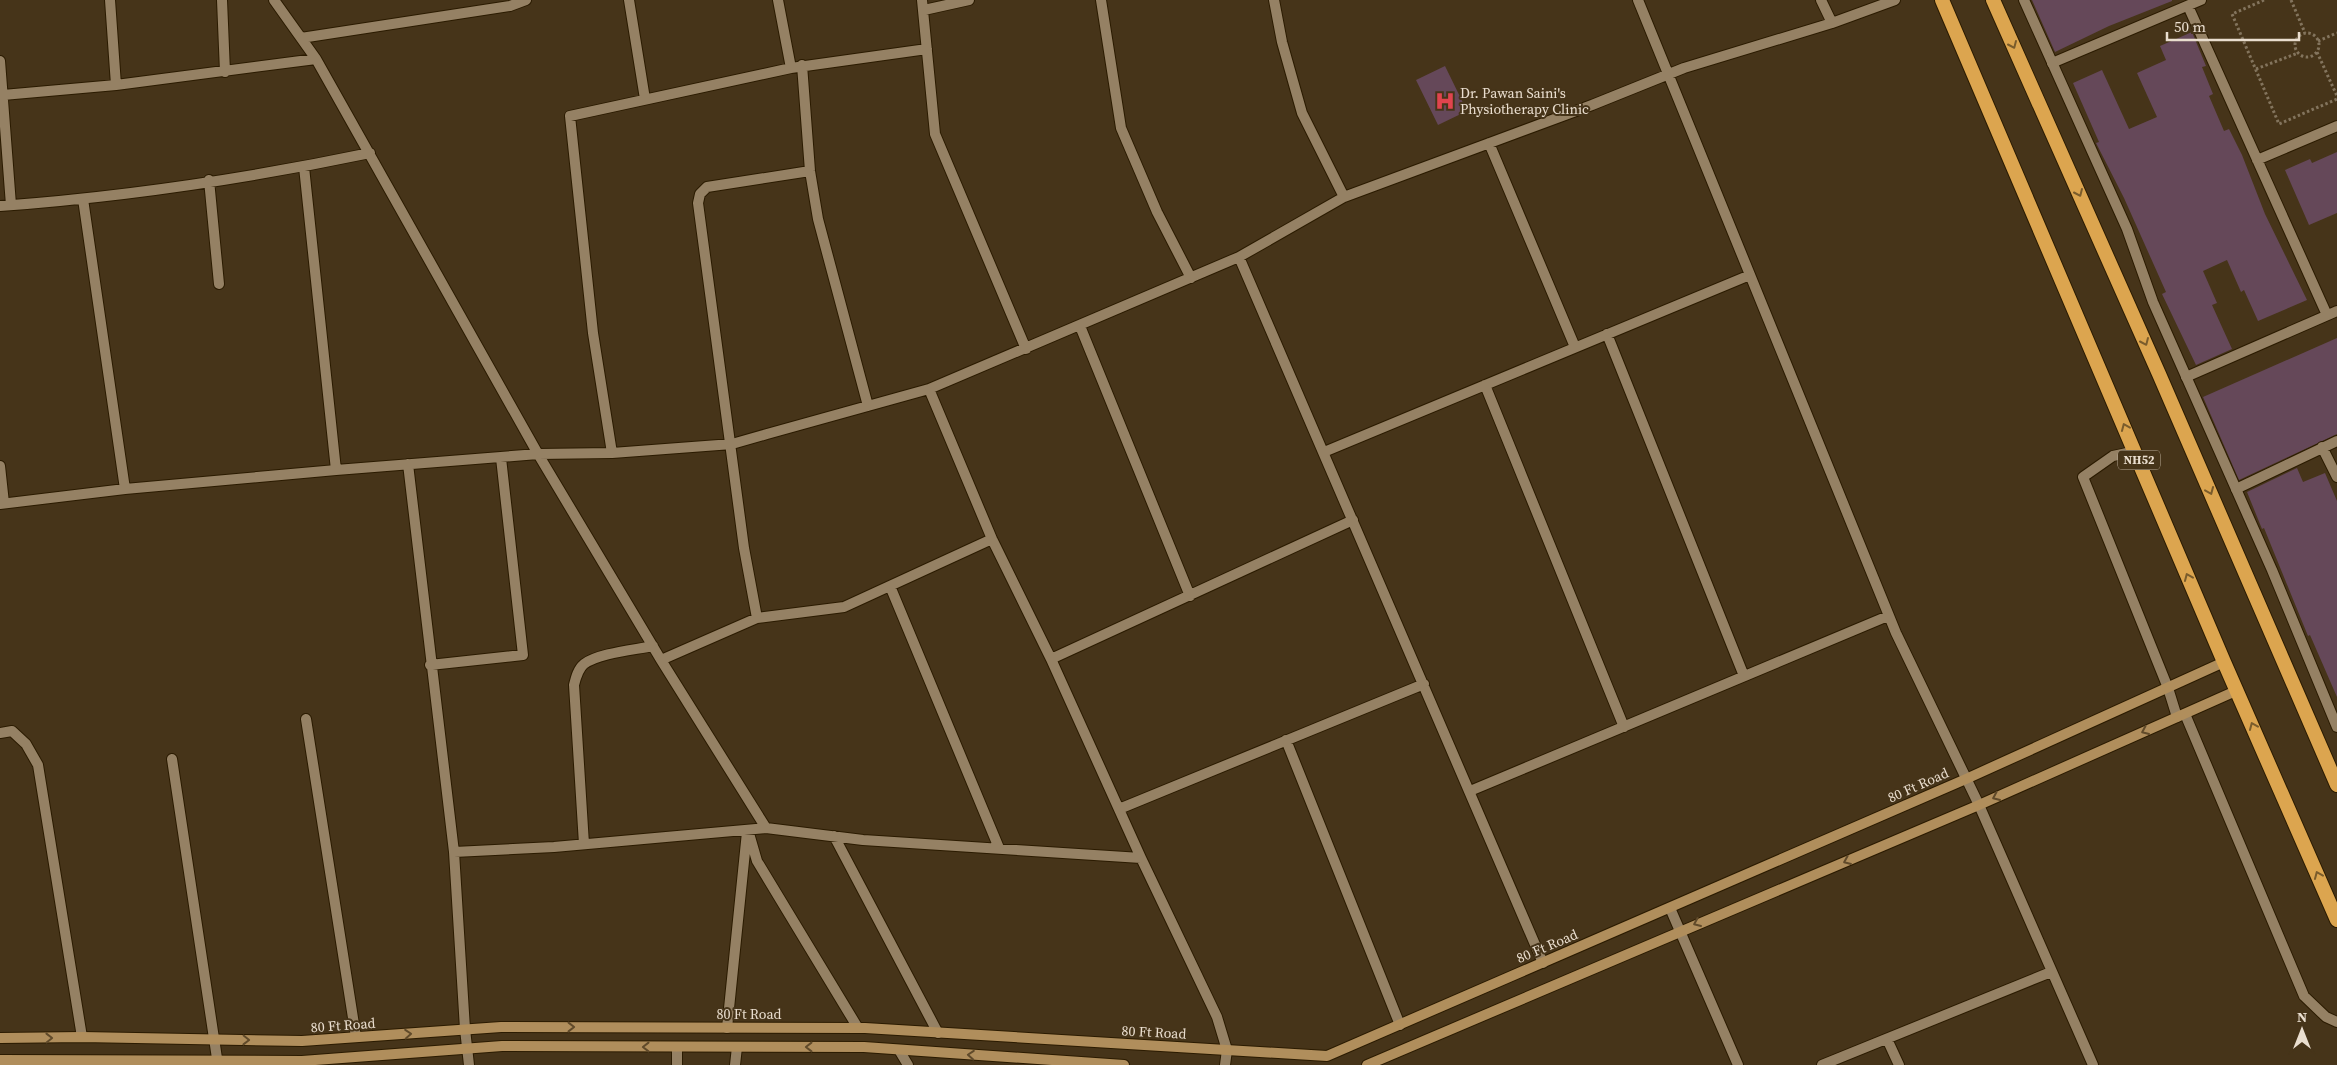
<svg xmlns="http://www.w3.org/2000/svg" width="2337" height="1065" font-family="'Source Serif 4',serif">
<rect width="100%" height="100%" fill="#463419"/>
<path fill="#654859" d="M2032,0h140v1l-63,25 -54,26z
M2192,32l14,34 -4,1 11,27 -4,2 15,35 5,-2 13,26 23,59 42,86 -49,21 -14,-31 -3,2 -14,-32 -24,11 14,32 -5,2 20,44 -36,16 -34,-71 4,-2 -42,-94 -28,-55 3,-1 -26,-59 29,-13 27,59 28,-12 -20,-44 29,-13 -6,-14z
M1445,66l22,45 -29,14 -22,-45z
M2337,152v61l-28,12 -24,-55 25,-11 2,4z
M2337,338v96l-98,46 -36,-83z
M2297,468l6,14 22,-9 12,28v196l-27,-62 -2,1 -44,-108 -2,1 -15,-37z"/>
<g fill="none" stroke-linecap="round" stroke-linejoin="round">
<defs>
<path id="minor" d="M110,0l6,85
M222,0l3,72
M274,0l42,59 222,395 123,206 105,168
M629,0l16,99
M778,0l13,68 136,-19
M922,0l13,134 91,215
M1101,0l20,128 36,84 34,66
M1274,0l8,42 20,71 42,84
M1638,0l258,633 83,172 114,260
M1821,0l11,23
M2188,6l139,309
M924,10l45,-10
M301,38l209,-32 16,-6
M0,61l11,144
M2052,63l149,-63
M802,65l8,106 8,48 50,187
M3,95l113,-10 200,-26
M1489,143l86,204
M2257,160l80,-34
M304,167l32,303
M209,180l10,104
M83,199l42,290
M0,206c122,-9 250,-28 370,-53
M1239,257l304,706
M1080,326l110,270
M1607,334l137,342
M2186,377l151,-66
M1485,385l139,342
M929,389l63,150 59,120 90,199 76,159 10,33 -2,15
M2322,447l15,30
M1324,452l426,-177
M612,453l-19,-120 -23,-217 221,-48
M2127,453l-14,3 -30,21 85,211 9,29
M408,464l46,388 11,177 4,36
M0,466l4,37
M2236,489l101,-48
M0,504l125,-15 211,-19 202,-16 74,-1 120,-9 35,-10 162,-45 310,-132 105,-60 248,-92 92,-37 148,-45 63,-23
M890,586l109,262
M757,618l-13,-70 -46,-345 2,-9 7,-7 103,-16
M1051,659l302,-139
M661,660l96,-42 87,-11 148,-68
M430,665l93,-10 -22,-197
M2185,714l119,282 22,21 11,5
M306,719l50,318
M0,733l12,-2 14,13 12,21 44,272
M1286,740l114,285
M172,759l46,306
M1470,791l418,-175
M1119,809l305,-125
M748,830l9,31 101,167
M834,836l104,197
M584,844l-10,-159c2,-8 4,-16 10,-21 15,-11 50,-14 69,-18
M454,852l100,-5 212,-19 97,12 278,18
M1670,908l68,157
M727,1028l20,-196
M1887,1039l12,26
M677,1047v18
M899,1050l9,15
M735,1065l2,-18
M1822,1065l229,-93"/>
<path id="tertiary" d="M2024,0l103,229 26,73 119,268 65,157"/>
<path id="secondary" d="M0,1038l82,-1 220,4 199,-14 364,1 462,28 639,-277 258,-117
M0,1060l302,1 200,-15 362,1 260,18
M1367,1065l612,-260 259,-115"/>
<path id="trunk" d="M1942,0l282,662 113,258
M1993,0l166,374 178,411"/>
</defs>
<use href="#minor" stroke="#2b1b01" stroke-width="12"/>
<use href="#tertiary" stroke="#2b1b01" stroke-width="12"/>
<use href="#secondary" stroke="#2b1b01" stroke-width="12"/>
<use href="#trunk" stroke="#2b1b01" stroke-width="16"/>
<path stroke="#83745d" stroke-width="3" stroke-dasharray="2.5 2.5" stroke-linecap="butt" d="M2264,0l-32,14 47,110 58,-25
M2291,0l14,33
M2295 45a12 12 0 1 1 24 0a12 12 0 1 1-24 0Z
M2318,41l19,-8
M2317,52l20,44
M2256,69l42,-16"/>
<use href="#minor" stroke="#958164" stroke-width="10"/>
<use href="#tertiary" stroke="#958164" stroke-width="10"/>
<use href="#secondary" stroke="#b08e5c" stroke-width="10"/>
<use href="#trunk" stroke="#dca54f" stroke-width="14"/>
</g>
<defs><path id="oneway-chevron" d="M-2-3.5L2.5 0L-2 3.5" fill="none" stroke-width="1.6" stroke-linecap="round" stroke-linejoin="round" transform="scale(1.25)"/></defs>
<g stroke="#7a5c2c">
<use href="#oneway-chevron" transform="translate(2013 45) rotate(66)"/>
<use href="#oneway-chevron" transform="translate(2079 193) rotate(66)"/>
<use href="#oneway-chevron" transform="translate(2145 342) rotate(66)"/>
<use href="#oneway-chevron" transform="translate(2125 427) rotate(-113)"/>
<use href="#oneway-chevron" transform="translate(2210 491) rotate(67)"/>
<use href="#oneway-chevron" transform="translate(2188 577) rotate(-113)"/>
<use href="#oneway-chevron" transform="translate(2253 726) rotate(-113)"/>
<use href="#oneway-chevron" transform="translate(2318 875) rotate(-113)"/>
</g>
<g stroke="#604a2a">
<use href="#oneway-chevron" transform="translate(2145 731) rotate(156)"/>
<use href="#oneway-chevron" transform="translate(1996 797) rotate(156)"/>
<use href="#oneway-chevron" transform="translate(1847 861) rotate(157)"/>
<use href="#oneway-chevron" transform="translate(1697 923) rotate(157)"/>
<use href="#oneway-chevron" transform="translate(571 1027)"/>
<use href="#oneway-chevron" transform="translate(408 1034) rotate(-4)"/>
<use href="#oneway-chevron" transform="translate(49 1038) rotate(-1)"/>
<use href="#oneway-chevron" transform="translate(246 1040) rotate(1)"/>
<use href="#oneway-chevron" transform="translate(646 1047) rotate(-180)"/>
<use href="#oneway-chevron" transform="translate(809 1047) rotate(-180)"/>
<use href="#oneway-chevron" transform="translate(971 1055) rotate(-176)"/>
</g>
<defs>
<symbol id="hospital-bare" viewBox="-9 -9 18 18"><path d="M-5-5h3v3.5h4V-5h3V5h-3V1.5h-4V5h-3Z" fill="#e0444e" stroke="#463419" stroke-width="2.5" paint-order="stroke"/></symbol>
</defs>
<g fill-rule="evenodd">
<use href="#hospital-bare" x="1431" y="87" width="28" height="28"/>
</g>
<g text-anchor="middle" stroke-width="4" stroke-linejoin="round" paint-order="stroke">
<rect fill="#463419" stroke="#b9ab98" stroke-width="1" x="2118" y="450.5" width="42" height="19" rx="4"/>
<g font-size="12" font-weight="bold" fill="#eadecf">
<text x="2139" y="464">NH52</text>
</g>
<g font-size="14" fill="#eadecf" stroke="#463419" text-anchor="start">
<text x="1460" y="98">Dr. Pawan Saini's<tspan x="1460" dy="16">Physiotherapy Clinic</tspan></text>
</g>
<g font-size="14" fill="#eadecf" stroke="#463419">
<text transform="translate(1918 785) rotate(-24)" y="5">80 Ft Road</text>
<text transform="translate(1547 946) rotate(-23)" y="5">80 Ft Road</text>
<text x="749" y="1019">80 Ft Road</text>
<text transform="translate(343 1025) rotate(-4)" y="5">80 Ft Road</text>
<text transform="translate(1154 1032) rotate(3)" y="5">80 Ft Road</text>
</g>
</g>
<g transform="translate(2302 1030)" stroke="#463419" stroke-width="4" paint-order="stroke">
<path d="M0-4L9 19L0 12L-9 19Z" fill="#eadecf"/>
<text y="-8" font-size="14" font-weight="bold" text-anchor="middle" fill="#eadecf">N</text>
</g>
<path d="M2167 32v8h132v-8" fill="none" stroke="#eadecf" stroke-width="2.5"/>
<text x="2174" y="32" font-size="15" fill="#eadecf" stroke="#463419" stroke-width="4" paint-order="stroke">50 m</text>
</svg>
